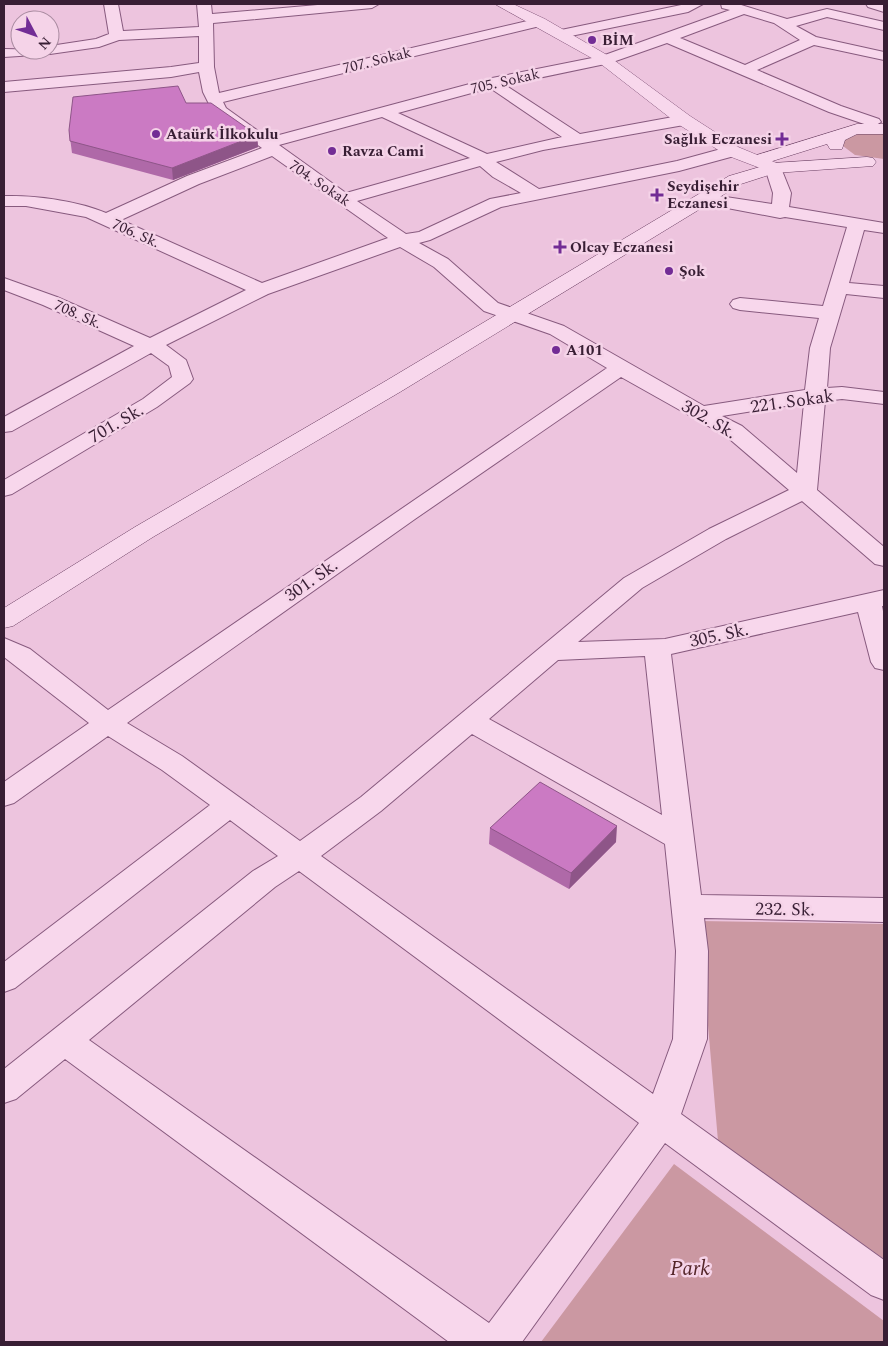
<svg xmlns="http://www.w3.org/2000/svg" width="888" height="1346" font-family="Spectral,serif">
<rect width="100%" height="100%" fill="#edc4de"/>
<path fill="#cb98a2" d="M861,133l23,1v25l-29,-4 -12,-9v-4l3,-4z
M699,921l185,3v335l-166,-118z
M674,1164l210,157v21h-343z"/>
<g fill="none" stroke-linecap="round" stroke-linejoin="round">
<defs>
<path id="minor" d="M104,4h14l5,27 76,-4 -2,-23h14l1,10 117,-10h50l-7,4 -159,15 1,44 5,26 321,-75 7,4 -7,4 -317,76 3,6 42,30 224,-60 110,-22 128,-46 -8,-2 -1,-4h17l49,15 40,-10 57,13v8l-57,-13 -31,9 20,11 68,15v8l-70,-15 -57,25 84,36 38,13 2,3 -8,5 -44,-15 -162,-69 -57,20 -105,22 75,49 104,-19 8,5 -8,5 -141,25 -47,12 43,27 138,-28 55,-15 6,1 2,4 -2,4 -59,16 -178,36 -71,33 -11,3 29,16 50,44 66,23 140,80 101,-16 5,-42 9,-30 -79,-8 -7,-2 -3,-4 3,-4 7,-2 83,8 24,-79 -62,-10 -5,1 -74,-14 -6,-1 -3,-4 3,-4 6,-1 66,10 1,-11 -8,-25 2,-4h12l2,4 10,25 -2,14 95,16v10l-20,-3 -15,53 35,3v12l-38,-4 -16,54 -3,40 15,-1 42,5v12l-42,-5 -17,2 -8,89 67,57v19l-9,-2 -73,-63 -76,38 -84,49 -64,54 87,-3 219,-49v16h-2l2,10v54l-9,-2 -4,-6 -13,-50 -187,42 30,241 183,3v24l-180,-4 4,33 -1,88 -26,75 203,146v40l-13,-5 -206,-152 -143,199h-73l-384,-283 -49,40 -12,4v-34l249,-198 25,-15 -48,-36 -215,168 -11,4v-30l206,-157 -48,-35 -54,-34 -94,67 -10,3v-24l85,-59 -85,-66v-19l26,11 78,61 499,-342 -57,-34 -66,-23 -50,-44 -34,-20 -132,47 -102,51 20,15 7,19 -3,4 -33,24 -145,87 -8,2v-16l139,-81 29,-22 -3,-11 -18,-13 -139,78 -8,1v-15l130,-71 -91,-41 -39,-15v-12l53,19 93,41 96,-48 -160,-73 -60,-11h-22v-10c30,-1 75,5 102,17l81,-37 75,-28 -48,-34 -11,-22 -4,-20 -28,5 -167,15v-10l167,-15 28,-4v-27l-80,4 -20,7 -49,7 -46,3v-8l46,1v-4l46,-7 13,-5zM744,14l30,9 26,17 -55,25 -65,-27zM490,88l72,49 -75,17 -89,-41zM382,117l88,41 -124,35 -67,-48zM272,156l116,82 -126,45 -141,-63 78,-36zM480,166l13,11 28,16 -31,6 -71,33 -13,2 -49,-33zM621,377l105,59 63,54 -80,39 -85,49 -263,219 -61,44 -118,-85 -55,-33 288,-204zM804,403l-7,70 -55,-47 -20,-10zM645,656l17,159 -173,-96 69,-59zM472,734l193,110 11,107 -3,88 -20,55 -332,-238 60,-45zM299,871l340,252 -150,200 -400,-283 186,-153z
M686,4h17l-15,8 -127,26 -7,-4 7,-4z
M866,4h18v8l-16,-5z"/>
<path id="tertiary" d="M495,4h18l32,15 62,36 83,61 48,31 41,17 3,4 -3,4 -6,1 -47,-18 -48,-31 -81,-63z"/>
<path id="secondary" d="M857,124h27v10h-27l-12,6 -3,9h-12l-3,-5 -64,20 -6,-1 -3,-4 3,-4z
M867,157l6,1 3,4 -3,4 -98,7 -34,11 -341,208 -247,145 -140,89 -9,2v-20l131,-81 249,-145 345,-206 44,-13z"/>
</defs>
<use href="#minor" stroke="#875a7e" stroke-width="2"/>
<use href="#tertiary" stroke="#875a7e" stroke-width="1"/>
<use href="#secondary" stroke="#693e61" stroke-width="1"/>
<use href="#minor" fill="#f8d7ec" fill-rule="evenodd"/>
<use href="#tertiary" fill="#f8d7ec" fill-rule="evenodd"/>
<use href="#secondary" fill="#f8d7ec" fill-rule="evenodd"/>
</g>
<path fill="#af69a8" d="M69,130l188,5 1,12 -85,33 -101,-27z
M490,828l126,14 -47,47 -80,-45z"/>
<path fill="#8e5588" d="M257,135l1,12 -85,33 -1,-12z
M617,826l-1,16 -47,47 2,-16z"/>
<path fill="#cb7ac3" stroke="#8e5588" d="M178,86l8,17h25l46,32 -85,33 -102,-27 -1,-11 4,-33z
M540,782l77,44 -46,47 -81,-45z"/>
<g fill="#722c95" stroke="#f5d3e8" stroke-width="2">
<circle cx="592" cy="40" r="5"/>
<circle cx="156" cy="134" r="5"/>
<path d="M779.5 131.5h5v5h5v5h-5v5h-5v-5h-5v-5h5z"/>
<circle cx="332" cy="151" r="5"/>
<path d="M654.5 187.5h5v5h5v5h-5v5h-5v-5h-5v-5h5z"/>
<path d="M557.5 239.5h5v5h5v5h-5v5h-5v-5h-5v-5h5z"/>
<circle cx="669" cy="271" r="5"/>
<circle cx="556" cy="350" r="5"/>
</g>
<g text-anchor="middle" stroke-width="5" stroke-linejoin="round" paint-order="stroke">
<g font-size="15" font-weight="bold" fill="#381e34" stroke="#f5d3e8" text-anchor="start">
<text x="602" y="45">BİM</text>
<text x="166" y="139">Ataürk İlkokulu</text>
<text x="772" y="144" text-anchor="end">Sağlık Eczanesi</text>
<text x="342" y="156">Ravza Cami</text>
<text x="667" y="191">Seydişehir<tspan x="667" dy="17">Eczanesi</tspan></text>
<text x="570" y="252">Olcay Eczanesi</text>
<text x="679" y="276">Şok</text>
<text x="566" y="355">A101</text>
</g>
<g font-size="15" fill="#381e34" stroke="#f5d3e8">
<text transform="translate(377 60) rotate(-14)" y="5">707. Sokak</text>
<text transform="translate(505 81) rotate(-13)" y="5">705. Sokak</text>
<text transform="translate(320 183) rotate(34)" y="5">704. Sokak</text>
<text transform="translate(136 233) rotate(24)" y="5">706. Sk.</text>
<text transform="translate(78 314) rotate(24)" y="5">708. Sk.</text>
</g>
<g font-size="18" fill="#381e34" stroke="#f5d3e8">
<text transform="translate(792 401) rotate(-8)" y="6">221. Sokak</text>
<text transform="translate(709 419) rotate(30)" y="6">302. Sk.</text>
<text transform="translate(116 423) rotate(-30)" y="6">701. Sk.</text>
<text transform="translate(311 580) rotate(-35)" y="6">301. Sk.</text>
<text transform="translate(719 635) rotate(-12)" y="6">305. Sk.</text>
<text transform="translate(785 909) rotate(1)" y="6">232. Sk.</text>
</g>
<g font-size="21" font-style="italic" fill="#542529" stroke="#f5d3e8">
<text x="690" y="1275">Park</text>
</g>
</g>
<rect width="888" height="1346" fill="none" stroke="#381e34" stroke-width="10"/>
<g transform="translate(35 35) rotate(131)"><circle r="24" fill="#f5d3e8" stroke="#a98ba0"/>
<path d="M0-4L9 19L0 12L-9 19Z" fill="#722c95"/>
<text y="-8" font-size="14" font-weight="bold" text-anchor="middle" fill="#381e34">N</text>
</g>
</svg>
